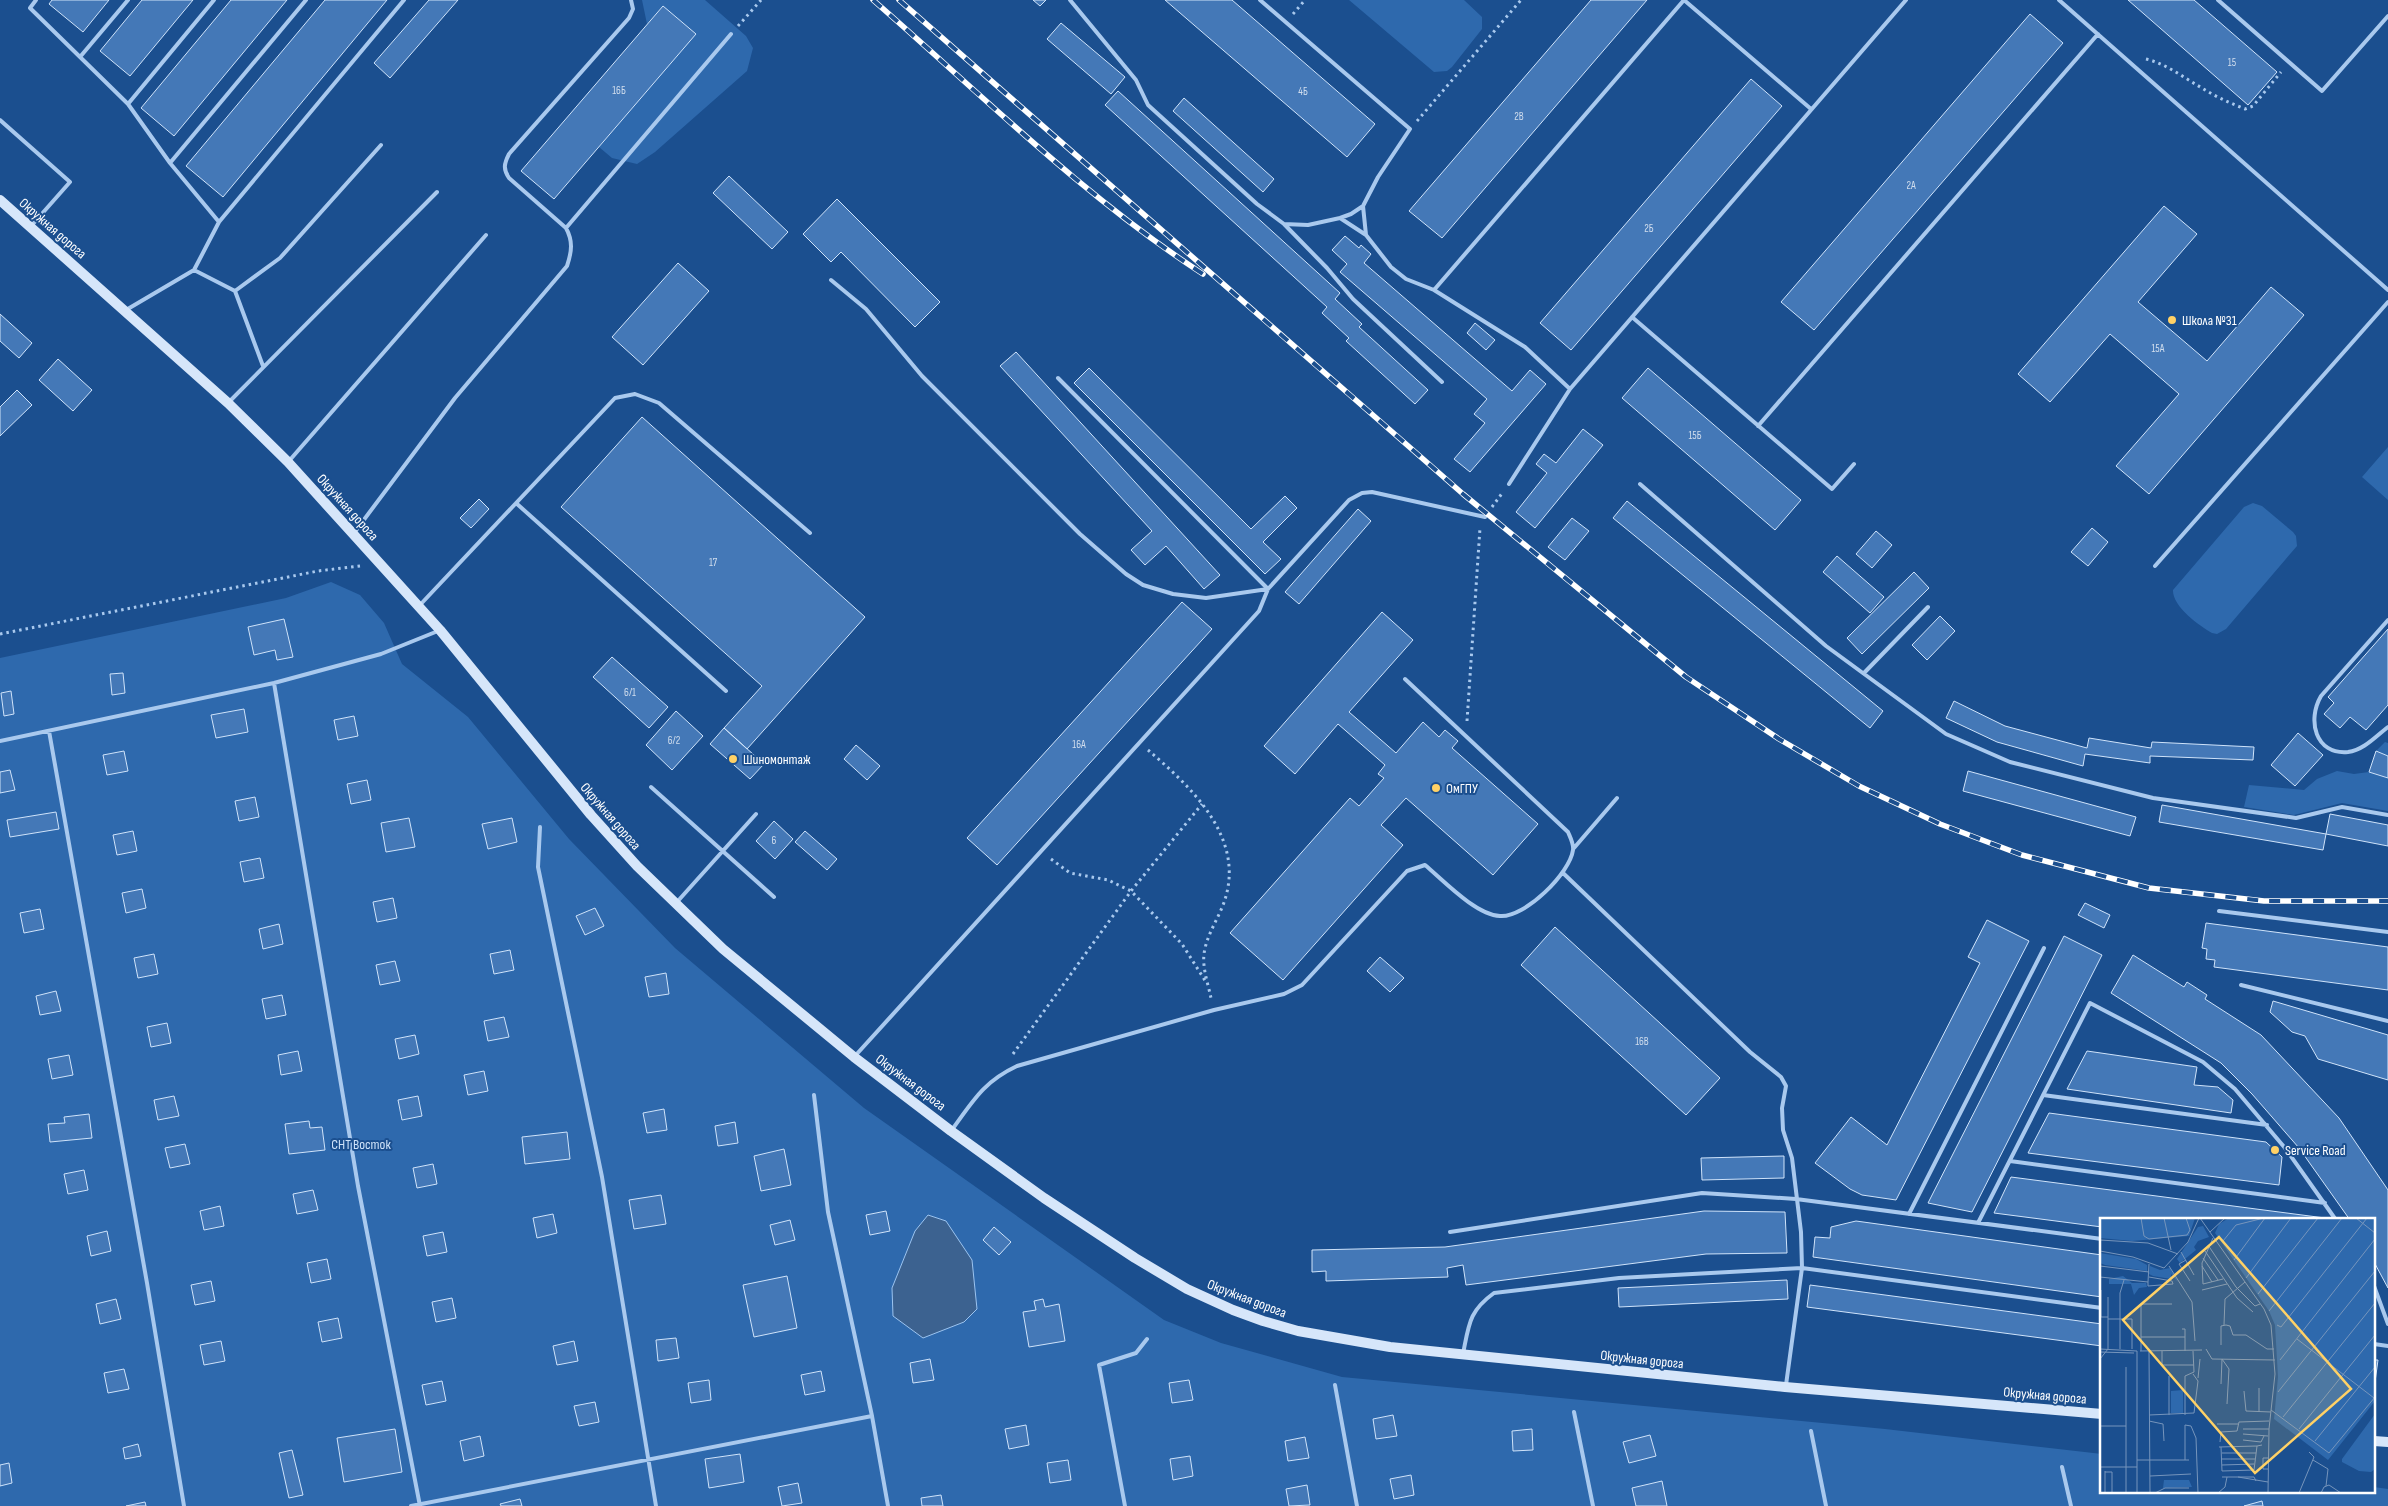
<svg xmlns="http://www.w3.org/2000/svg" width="2388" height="1506" font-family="'Sofia Sans Condensed',sans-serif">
<rect width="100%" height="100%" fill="#1b4f8f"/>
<path fill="#2e69ad" d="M642,0h63l41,36 7,12 -6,23 -92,81 -18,12 -25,-6 -13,-11 96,-113 -32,-28 -16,18z
M1349,0h115l18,17v12l-30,38 -5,4 -13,1z
M2388,447v53l-26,-23z
M2253,503l9,3 31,26 3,4 1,10 -71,83 -9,5 -5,-1c-13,-7 -40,-27 -39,-43l71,-83z
M331,582l29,13 24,28 18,41 66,53 101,122 106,109 189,160 300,212 57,23 121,34 543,52 217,25v38h272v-5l14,2v17h-2388v-848l286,-60z
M2385,742l3,1v13l-12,-5z
M2337,771l17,3 15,-2 19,6v33l-46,-8 -48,12 -50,-8 5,-22 55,5 13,-11z"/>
<path fill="#3c6290" stroke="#9cc4f0" d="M928,1215l18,6 26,39 5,49 -13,13 -41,16 -30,-22 -1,-28 23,-57z"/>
<path fill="#4478b7" stroke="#cfe3fa" d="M52,0h57l-26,32 -34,-28z
M142,0h51l-63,76 -30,-25z
M231,0h56l-113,136 -33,-28z
M325,0h62l-164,197 -37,-31z
M429,0h29l-68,78 -16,-15z
M1033,0h13l-6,6z
M1165,0h67l143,124 -28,33z
M1591,0h56l-205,238 -33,-27z
M2128,0h66l83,72 -29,33z
M663,6l33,28 -142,165 -33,-28z
M2030,14l33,29 -249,287 -33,-28z
M1061,23l64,54 -14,17 -64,-55z
M1751,79l31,27 -211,244 -31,-27z
M1118,91l222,202 -5,6 27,25 -3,3 69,63 -13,14 -69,-63 3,-3 -27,-25 5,-6 -222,-202z
M1184,98l90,81 -11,13 -90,-81z
M729,176l59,56 -16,17 -59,-56z
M837,199l103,103 -25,25 -74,-75 -10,10 -28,-28z
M2164,206l33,28 -59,68 69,59 64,-74 33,28 -155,179 -33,-28 63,-72 -69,-60 -60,68 -32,-28z
M1345,236l14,12 2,-3 10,9 -7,9 148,128 18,-21 16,14 -76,88 -16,-13 31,-36 -11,-9 13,-15 -147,-127 7,-8 -15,-14z
M678,263l31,28 -66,74 -31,-28z
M0,314l32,29 -13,15 -19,-17z
M1475,323l20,17 -9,10 -19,-17z
M1016,352l204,223 -16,14 -38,-43 -21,19 -14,-15 21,-19 -152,-165z
M58,359l34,31 -19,21 -34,-31z
M1089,368l162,161 34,-33 12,12 -34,34 18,17 -16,15 -191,-191z
M1648,368l153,132 -26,30 -153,-132z
M17,390l15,15 -32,31v-29z
M642,417l223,200 -118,132 -23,-21 38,-42 -201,-179z
M1583,429l20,16 -68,83 -19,-16 31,-39 -11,-9 8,-10 12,9z
M479,499l10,10 -18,19 -11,-10z
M1627,501l256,210 -13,17 -257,-210z
M1358,509l13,12 -72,83 -14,-12z
M1572,518l17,13 -24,29 -17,-13z
M2092,528l16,14 -20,24 -17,-14z
M1876,531l16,14 -20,23 -16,-14z
M1837,556l47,41 -14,16 -47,-41z
M1914,572l15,16 -67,66 -15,-16z
M1182,602l30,27 -215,236 -30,-27z
M1382,612l31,28 -64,72 47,41 27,-31 16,15 6,-7 13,11 -6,7 86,76 -45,51 -87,-77 -25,27 22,20 -120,135 -53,-47 120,-135 9,8 25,-28 -6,-4 7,-9 -47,-41 -43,50 -31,-28z
M1940,616l15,15 -28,29 -15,-15z
M284,619l9,38 -16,3 -2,-10 -21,5 -6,-28z
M2388,629v76l-22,25 -16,-13 -10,11 -16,-14 10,-11 -6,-6z
M612,657l56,50 -19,21 -56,-51z
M123,673l2,20 -13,2 -2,-21z
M11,691l3,23 -10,2 -3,-23z
M1954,701l51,25 82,22 2,-10 62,10 1,-6 102,5 -1,13 -103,-4v7l-65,-9 -2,12 -86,-24 -51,-24z
M244,709l4,23 -32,6 -5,-23z
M676,711l27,25 -31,34 -26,-25z
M354,716l4,20 -20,4 -4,-20z
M724,728l40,36 -14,15 -40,-35z
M2298,733l25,22 -28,31 -24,-21z
M856,745l24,21 -13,14 -23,-21z
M124,751l4,20 -21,4 -4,-20z
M2376,751l12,5v22l-19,-6z
M10,770l5,20 -15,3v-21z
M1968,771l168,46 -6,19 -167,-45z
M367,780l4,20 -20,4 -4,-20z
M255,797l4,20 -20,4 -4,-20z
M2162,805l164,29 -3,16 -164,-28z
M56,812l3,17 -49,8 -3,-17z
M2330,814l58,11v21l-62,-12z
M409,818l6,29 -29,5 -5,-29z
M512,818l5,24 -29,7 -6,-25z
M774,821l19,18 -18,20 -19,-18z
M133,831l4,20 -20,4 -4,-20z
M805,831l32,28 -10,11 -32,-28z
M260,858l4,20 -20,4 -4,-20z
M142,889l4,19 -20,5 -4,-20z
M393,898l4,20 -20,4 -4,-20z
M2085,903l25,12 -6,13 -26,-13z
M595,908l9,18 -19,9 -9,-19z
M40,909l4,20 -20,4 -4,-20z
M1987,920l42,21 -133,259 -34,-5 -12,-6 -35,-26 36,-46 36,28 93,-182 -12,-6z
M2206,923l182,24v43l-174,-23 1,-7 -9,-1 1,-10 -5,-1z
M279,924l4,20 -20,5 -4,-20z
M1555,927l165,151 -34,37 -165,-150z
M2064,936l38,19 -130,257 -44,-9z
M510,950l4,20 -20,4 -4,-20z
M154,954l4,20 -20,4 -4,-20z
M2133,955l51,32 3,-5 20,13 -2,4 56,36 78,83 49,72v98l-14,-26v-42h-24l-51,-72 -47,-54 -31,-31 -110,-70z
M1380,957l24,21 -14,14 -23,-21z
M395,961l5,20 -20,4 -4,-20z
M666,973l3,21 -20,3 -4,-20z
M56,991l5,20 -21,4 -4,-19z
M282,995l4,20 -20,4 -4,-20z
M2273,1001l115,34v45l-70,-21 -13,-23 -13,-4 -22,-20z
M504,1017l5,20 -21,4 -4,-20z
M167,1023l4,20 -20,4 -4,-20z
M415,1035l4,19 -20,5 -4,-20z
M298,1051l4,20 -21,4 -3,-20z
M2087,1051l110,16 -3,18 24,2 15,13 -2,13 -164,-24z
M69,1055l4,20 -21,4 -4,-20z
M484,1071l4,20 -20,4 -4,-20z
M174,1096l5,20 -21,4 -4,-20z
M418,1096l4,20 -20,4 -4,-20z
M664,1109l3,21 -20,3 -4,-20z
M2049,1113l217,29 16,15 -3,28 -251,-32z
M89,1114l3,24 -42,4 -2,-18 17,-1 -1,-6z
M309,1121l1,7 12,-1 3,23 -36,4 -4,-30z
M735,1122l3,21 -20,3 -3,-20z
M567,1132l3,27 -45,5 -3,-27z
M185,1144l5,20 -20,4 -5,-20z
M784,1149l7,36 -30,6 -7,-35z
M1784,1156v22l-82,2 -1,-22z
M433,1164l4,20 -20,4 -4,-20z
M84,1170l4,20 -20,4 -4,-20z
M2011,1177l314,41 1,2h-224v7l-108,-14z
M313,1190l5,20 -21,4 -4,-20z
M661,1195l5,29 -32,5 -5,-29z
M220,1206l4,20 -20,4 -4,-19z
M886,1211l4,20 -20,4 -4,-20z
M1704,1211l81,1 2,41 -81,1 -240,31 -3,-20 -16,3 1,9 -122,4v-10l-14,1v-22l133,-3z
M553,1214l4,19 -20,5 -4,-20z
M790,1220l5,20 -20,5 -5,-20z
M1856,1221l246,34v42l-289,-40 2,-20 15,1 1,-11z
M994,1227l17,15 -12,13 -16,-15z
M107,1231l4,20 -20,5 -4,-20z
M443,1232l4,20 -20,4 -4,-20z
M327,1259l4,20 -20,4 -4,-20z
M787,1276l10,52 -43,9 -11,-52z
M1787,1280l1,19 -169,8 -1,-19z
M211,1281l4,20 -20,4 -4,-20z
M1810,1285l292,39v22l-295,-39z
M452,1298l4,20 -20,4 -4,-20z
M116,1299l5,20 -21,5 -4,-20z
M1043,1299l2,8 14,-3 6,37 -36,6 -6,-35 13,-2 -2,-9z
M338,1318l4,20 -20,4 -4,-20z
M676,1338l3,20 -21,3 -2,-21z
M221,1341l4,20 -21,4 -4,-20z
M574,1341l4,20 -21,4 -4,-19z
M930,1359l4,21 -21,3 -3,-20z
M2374,1360h4l-3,22h-1z
M124,1369l5,20 -21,4 -4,-20z
M821,1371l4,20 -20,4 -4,-20z
M709,1380l2,20 -20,3 -3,-20z
M1189,1380l4,20 -21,3 -3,-20z
M442,1381l4,20 -20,4 -4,-20z
M595,1402l4,20 -20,4 -5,-20z
M1393,1415l4,21 -21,3 -3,-20z
M1026,1425l3,20 -20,4 -4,-20z
M395,1429l7,43 -58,10 -7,-44z
M1532,1429l1,21 -20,1 -1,-20z
M1650,1435l6,21 -27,7 -6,-21z
M480,1436l4,20 -20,5 -4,-20z
M1305,1437l4,21 -21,3 -3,-20z
M138,1444l3,12 -16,3 -2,-11z
M292,1450l11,45 -14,3 -10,-45z
M740,1454l4,28 -35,6 -4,-29z
M1190,1456l3,20 -20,4 -3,-21z
M1068,1460l3,20 -21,3 -3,-20z
M9,1463l3,20 -12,3v-21z
M1411,1475l3,20 -20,4 -4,-20z
M1662,1481l5,25h-31l-4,-18z
M798,1483l4,20 -20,3 -4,-19z
M1307,1485l3,20 -21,1 -3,-17z
M941,1495l2,11h-21l-1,-8z
M520,1499l2,7h-21l-1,-2z
M2262,1501l1,5h-19z
M145,1502l1,4h-20z"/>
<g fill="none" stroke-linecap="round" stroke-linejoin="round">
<path stroke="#a9c9ee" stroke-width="3" stroke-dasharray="2.5 4" stroke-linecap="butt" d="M1293,14l12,-14
M738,26l23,-26
M2146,59c21,5 38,19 56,29 14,9 28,15 43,21l8,-3 28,-34
M1417,121l104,-121
M1492,507l11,-15
M0,634l318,-63 42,-5
M1467,721l13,-193
M1148,750c42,36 95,85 78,146 -6,23 -25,44 -22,69 1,11 5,23 7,33
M1051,859l19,14 38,7 23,11 51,53 24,38
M1013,1054l118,-163 71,-87"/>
<path stroke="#a9c9ee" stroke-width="4" d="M36,0l-6,8 98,96 42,59 49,59 -25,48
M1070,0l66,80 12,25 109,99 27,20 24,1 32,-7 11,-4 12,-8
M1260,0l150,129 -32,48 -15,29 3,29 25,32 15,12 28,11 91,57 45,42
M1684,0l127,109
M2059,0l329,290
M2218,0l104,91 66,-75
M80,57l48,-57
M128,104l86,-104
M0,120l70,62 -38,43
M170,163l136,-163
M1340,218l26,17
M219,222l185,-222
M1284,224l43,44 26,31 89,83
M566,228l165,-194
M831,280l35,29 56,67 158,158 46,40 17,11 30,9 33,4 62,-9 -210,-211
M1434,290l250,-290
M126,310l68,-40 41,21
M1632,317l200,172 22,-25
M263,366l-28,-75 45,-33 101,-113
M229,402l208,-210
M1758,426l340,-392
M289,461l197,-226
M1509,484l61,-95 336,-389
M1640,484l186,162 120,88 64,28 143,36 143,20 46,-11 46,8
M516,503l210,188
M354,533l101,-135 112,-132c5,-15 6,-25 -1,-38l-57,-50c-6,-9 -5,-14 0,-24l120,-136 4,-9 -2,-9
M2155,566l233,-264
M419,606l196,-208 20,-4 24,9 151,130
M2388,620l-67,76c-14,24 -6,59 27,56 16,-2 28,-16 40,-25
M1864,673l64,-66
M274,683l84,503 62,320
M49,731l98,552 37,223
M0,741l274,-58 107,-29 57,-23
M651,787l123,110
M540,827l-2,40 64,310 54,329
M1574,848l43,-50
M1563,873l187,179 31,25 5,9 -4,22 1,22 9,28 9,74 1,36 -16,117
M677,902l79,-88
M2219,911l169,21
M2241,985l147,36
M855,1056l404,-445 9,-22 81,-89 13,-7 10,-1 113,25
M814,1095l14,117 44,204 16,90
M2043,1095l224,30
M951,1131c22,-30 32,-49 66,-65l197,-56 70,-16 18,-9 105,-114 18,-6c19,16 51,50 75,51 25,2 70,-43 73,-66 1,-6 -3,-13 -5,-18l-163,-153
M2010,1161l315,42
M1909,1214l135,-266
M1978,1223l112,-220 113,59 32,27 50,59 51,72
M1450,1232l252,-39 94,6 306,40
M2374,1286l14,38
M2374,1344l14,2
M1463,1354c6,-30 6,-43 31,-61l125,-15 183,-10 300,40
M1335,1385l22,121
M1574,1412l19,94
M1811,1431l15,75
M2062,1467l9,39
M411,1506l461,-90
M1125,1506l-26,-141 37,-12 11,-14"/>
<path stroke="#d6e6fa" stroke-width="10" d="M0,200l228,203 60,59 152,168 151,185 46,51 86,83 131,108 97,74 93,67 91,60 52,31 46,21 30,11 35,10 92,16 395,40 317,27
M2374,1441l14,1"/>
<defs>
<path id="rail" d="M873,0c108,94 210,196 330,274
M899,0l564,494 223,183 93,62 80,47 81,38 82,31 127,33 115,13h124"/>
</defs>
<use href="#rail" stroke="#fff" stroke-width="5.5"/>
<use href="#rail" stroke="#1b4f8f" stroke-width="4" stroke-dasharray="11" stroke-linecap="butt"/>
</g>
<g fill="#ffd166" stroke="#1b4f8f" stroke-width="2">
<circle cx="2172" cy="320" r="5"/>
<circle cx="733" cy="759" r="5"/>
<circle cx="1436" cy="788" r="5"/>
<circle cx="2275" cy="1150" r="5"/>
</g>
<g text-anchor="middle" stroke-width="4" stroke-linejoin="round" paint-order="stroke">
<g font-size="11" fill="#d0dded">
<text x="2232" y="66">15</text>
<text x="619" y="94">16Б</text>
<text x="1303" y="95">4Б</text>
<text x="1519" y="120">2В</text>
<text x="1911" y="189">2А</text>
<text x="1649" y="232">2Б</text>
<text x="2158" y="352">15А</text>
<text x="1695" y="439">15Б</text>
<text x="713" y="566">17</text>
<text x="630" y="696">6/1</text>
<text x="674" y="744">6/2</text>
<text x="1079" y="748">16А</text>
<text x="774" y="844">6</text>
<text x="1642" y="1045">16В</text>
</g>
<g font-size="14" fill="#fff" stroke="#1b4f8f">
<text transform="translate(53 228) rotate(41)" y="5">Окружная дорога</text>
<text transform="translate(348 507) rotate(48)" y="5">Окружная дорога</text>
<text transform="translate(611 816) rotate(49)" y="5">Окружная дорога</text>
<text transform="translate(911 1082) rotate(37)" y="5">Окружная дорога</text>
<text transform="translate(1247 1298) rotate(21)" y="5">Окружная дорога</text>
<text transform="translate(1642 1359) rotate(6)" y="5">Окружная дорога</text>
<text transform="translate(2045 1395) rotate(5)" y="5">Окружная дорога</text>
</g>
<g font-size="14" fill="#fff" stroke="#1b4f8f" text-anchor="start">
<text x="2182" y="325">Школа №31</text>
<text x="743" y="764">Шиномонтаж</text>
<text x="1446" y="793">ОмГПУ</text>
<text x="2285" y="1155">Service Road</text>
</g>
<g font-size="14" fill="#cfe3fa" stroke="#1b4f8f">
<text x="361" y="1149">СНТ Восток</text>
</g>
</g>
<g transform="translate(2100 1218)">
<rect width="275" height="275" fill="#1b4f8f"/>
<path d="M0,0h95l-6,18 -57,5 -32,-3zM129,0h146v183l-47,59 -54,-41 4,-42 -3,-52 -6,-14 -54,-78 4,-9zM103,8l6,11 -11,4 -4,6 2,3 -16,13 -3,-4 21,-32zM0,35l36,6 11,6v6l-42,-6 -5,-2zM50,48l10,4 10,-2 8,14 -7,-8v5l-18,-3 -4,-2zM23,58l9,7h14l1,4 -8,1 -5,7 -3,-11h-22v-5zM83,172v23h-12v-22zM275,196v55l-4,3 -12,-1 -17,-9v-3zM64,262h25l3,7 -29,1z" fill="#2e69ad"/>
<path fill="none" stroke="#7695bc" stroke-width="1" d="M41,0l3,18 5,3 38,-4 3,-5 -4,-12M64,0l7,32M100,0l64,91 7,16 4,49 -6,55 -1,64M256,0l19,15M110,14l15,-14M113,20l-11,25 1,21 20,-5M0,22l48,3 30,11M123,23l13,-16 28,-7M108,27l28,42 19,19 5,-2M0,33l33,6 31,11 24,-26 11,-24M105,33l32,47 16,14M81,34l13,23M103,40l15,22M86,42l-7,4 11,17M134,42l31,-42M0,48l49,6M69,48l23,36 3,39M102,48l10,16M0,59l48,5v4l25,-2 -1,-3 -23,-4M146,60l45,-60M48,64l1,-18M1,72v27h7M102,72l25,-6M158,76l60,-76M169,93l73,-93M8,101h24v30M124,107l1,-26 20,-17M177,107l4,2 86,-109M82,111h3v22M41,119h44M197,121l77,59M121,127v-19l5,-1 4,1 3,9h13l21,14h7M0,131l37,2v142M20,131v-56l4,-13M106,131l6,10 63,1M40,133l62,-1M41,133v-47h31M49,133l1,142M62,133v14h32M0,134l34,1M0,141l8,-10v-52M180,142l95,-121M69,158v39M98,160l2,-19M121,166l1,-25 7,10 -2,35M144,173l2,20 25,1M178,174l97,-121M171,192l58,43 46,-56M159,194v-24M49,197l45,-2 4,-32 -5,-7M85,197v-39l9,-4 -1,-21M183,199l92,-114M49,203l14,3 1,17M117,206h21M0,208h26M143,211h26M199,211l76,-94M143,216l25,2M143,222l18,2 3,-6M215,223l60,-74M120,224l1,-10 16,-1 2,-9 30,-1M119,229l38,-1M121,229l1,24 32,-1 3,-24 5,-1M122,235h34M122,241h33M37,242h52M85,242v-35l6,1 5,12 2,55M213,242l15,9 -2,17M122,247l32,-1M0,249h37M168,251h-5v-11h5M5,254h7v21M50,258l41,-2M122,259h32l2,4M138,259l30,5M5,275v-22M26,275v-126M55,275l10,-5h24M118,275l7,-6 2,-10M199,275l15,-36 -5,-5M221,275l3,-6 5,-2 12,8"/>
<path fill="#ffd166" fill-opacity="0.15" stroke="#ffd166" stroke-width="2.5" d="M119,19l132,152 -96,84 -132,-153z"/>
<rect width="275" height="275" fill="none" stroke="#fff" stroke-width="2.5"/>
</g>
</svg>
